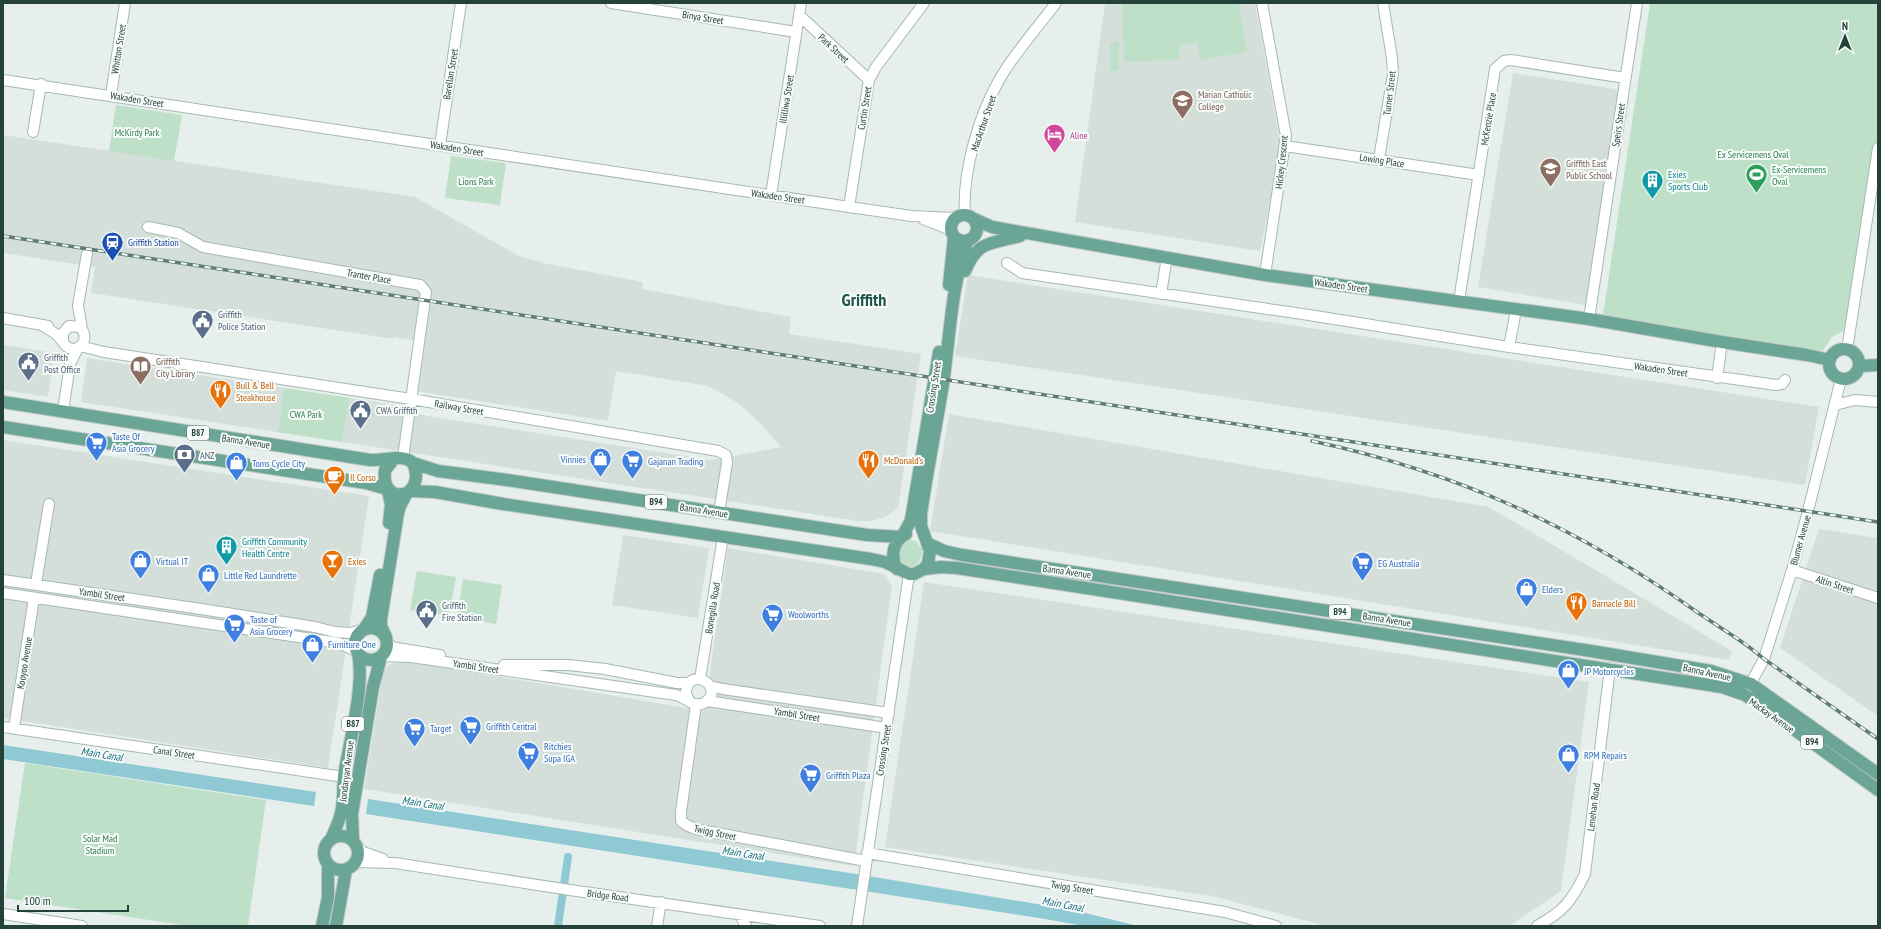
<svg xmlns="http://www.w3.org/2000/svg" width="1881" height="929" font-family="'PT Sans Narrow',sans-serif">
<rect width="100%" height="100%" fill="#e6efeb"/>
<path fill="#d4dfda" d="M1105,3h150l26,144 -21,104 -185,-29z
M1513,73l109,17 -36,215 -108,-18z
M3,135l412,62 104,59 29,8 95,18 -1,7 149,28 -2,17 132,20 -23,154 -12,9 -15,4h-13l-777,-119 6,-44 296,45 44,13 284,44 70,-13 -19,-22 -24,-22 -30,-17 -92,-15 -8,50 -193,-30 8,-49 -29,-5v2l-303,-46 4,-26 -92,-14z
M968,275l851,132 -14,78 -850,-129z
M4,345l50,8 -6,44 -45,-7z
M949,414l540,93 243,144 -3,9 -799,-129z
M3,440l366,56 -41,272 -325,-50z
M1819,529l59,9v178l-98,-68z
M623,535l86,13 -11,70 -86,-13z
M728,548l157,26 7,12 -38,280 -490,-77 19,-116 7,-9 16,-3 298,50z
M924,582l665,100 -28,209 -52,35h-182l-115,-30 -327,-49z"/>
<path fill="#bfe0c8" d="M1122,3h117l8,49 -47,8 -3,-18 -18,4v14l-55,2z
M1650,3h228v159l-31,167 -15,8 -10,15 -100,-10 -120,-20z
M1119,42v29h-9v-28z
M116,105l66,10 -8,46 -65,-10z
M451,156l55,7 -6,42 -55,-7z
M284,388l65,10 -7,44 -64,-10z
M907,540l9,1 6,8c0,10 -3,17 -13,19 -10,-6 -11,-8 -10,-19z
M417,571l39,6 -7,39 -39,-6z
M463,579l39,6 -6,39 -39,-6z
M25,763l241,37 -18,126h-60l-183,-28z"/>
<path fill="#8ec9d4" d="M3,745l313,47 -2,14 -311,-47z
M368,799l488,75 217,36 65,16h-54l-39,-7 -679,-105z"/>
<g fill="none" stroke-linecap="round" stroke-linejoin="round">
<path stroke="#8ec9d4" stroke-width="8" d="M558,926l10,-69"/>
<defs>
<path id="minor" d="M611,3l185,29
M1262,3l24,133 -21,139
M799,15l70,65
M3,80l846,127 63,9 43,2
M111,95l14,-92
M33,132l8,-48
M440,145l21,-142
M1285,146l194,29
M1379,159l14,-85 -1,-16 -9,-55
M771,195l30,-192
M849,207l20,-127 7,-13 48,-64
M965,215c-3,-41 13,-97 33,-133 14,-26 40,-55 58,-79
M923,219l28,11
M148,227l30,6 25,14 217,38 6,7 -23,166
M1007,263l15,10 287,42 200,32 267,38 6,-1 3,-4
M1161,294l6,-37
M1459,301l36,-232 9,-8 7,-1 114,18
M3,318l45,8
M1589,319l48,-316
M43,326c5,3 11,6 15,10 4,4 6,10 11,12 14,5 21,-14 10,-21l-10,-1 -6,7v8
M82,329l-4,-24 9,-51
M80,346l24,6 307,47 307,52 8,4 1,8 -8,49
M1509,347l7,-37
M1847,350l31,-202
M1717,378l5,-36
M1835,405l20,-5 23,2
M63,411l7,-47 8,-16
M1792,570l86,28
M3,580l198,29 114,18 20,5 16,1 10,-3
M36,584l13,-80
M3,593l336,50 17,8
M387,640l4,7 49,8
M382,656l29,1 265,38c7,2 14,8 20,9 5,1 9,-1 12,-4 15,-17 -22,-34 -22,-6l3,6
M504,665h64l37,4 72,14h12
M700,679l23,-142
M710,686l13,3 166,24
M1747,690l17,-31 28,-89 16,-59 33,-132
M707,701l180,27
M696,704l-15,108v9c9,8 19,9 31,11l154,29
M3,727l341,50
M14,728l20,-130
M357,846l6,6 20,7
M867,853l358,59 51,14
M356,862l39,1 175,27 250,36
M3,914l79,12
M740,915l6,11
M657,926l4,-24
M857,926l52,-352
M1537,926c27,-15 34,-24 48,-52l25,-206"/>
<path id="major" d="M951 228a13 13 0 1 1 26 0a13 13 0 1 1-26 0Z
M974,219l18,8 273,48 324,44 133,23 85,13 23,5
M965,271c13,-31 25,-27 55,-35
M949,285l5,-48
M1829 364a15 15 0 1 1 30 0a15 15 0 1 1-30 0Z
M1859,366l19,-1
M3,402l367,58c14,1 32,-7 43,3 5,11 4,23 -6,30 -17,6 -24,-8 -22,-23l9,-11
M3,427l363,56 21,6
M413,463l25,8 69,9 360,55 34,2
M388,490l3,15 -2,18
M410,491l25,1 68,12 368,55 14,3 24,12h5l10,-5 4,-6 2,-12 -9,-25v-12c6,-43 15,-86 22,-130 7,-47 8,-99 25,-144
M903,535l8,-15 28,-168
M929,544l15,7 18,4 629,96 120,20 40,13 127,90
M897,569c-7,-12 -4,-29 9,-35
M924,569l17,-2 16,1 765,119 23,8 14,9 119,86
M355 644a16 16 0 1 1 32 0a16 16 0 1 1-32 0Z
M364,629l8,-12 8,-42
M386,637l-5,-11v-7l17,-106 2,-7 7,-13
M324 853a17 17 0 1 1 34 0a17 17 0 1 1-34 0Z
M331,839c4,-9 8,-17 10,-26 3,-12 2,-25 3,-37 5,-33 21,-90 14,-122
M353,840l-1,-26 21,-127 8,-30
M322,926l6,-29v-32
M336,926l10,-56"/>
</defs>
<use href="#minor" stroke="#a8b8b2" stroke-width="12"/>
<use href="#major" stroke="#c2cac8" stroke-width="14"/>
<use href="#minor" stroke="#fff" stroke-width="10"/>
<use href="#major" stroke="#6aa596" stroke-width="12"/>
<defs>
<path id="rail" d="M3,236l1875,286
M1312,441c145,31 265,86 385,171 23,16 47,29 67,47l114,80"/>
</defs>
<use href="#rail" stroke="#5f7d75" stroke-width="3.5"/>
<use href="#rail" stroke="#f7fbf9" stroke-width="2" stroke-dasharray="6" stroke-linecap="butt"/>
</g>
<defs>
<symbol id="school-pin" viewBox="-11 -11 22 30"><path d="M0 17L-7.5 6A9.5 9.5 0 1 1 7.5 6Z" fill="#8d6e63" stroke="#f7fbf9"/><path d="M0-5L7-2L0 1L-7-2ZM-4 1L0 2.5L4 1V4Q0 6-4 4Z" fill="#fff"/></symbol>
<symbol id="hotel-pin" viewBox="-11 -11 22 30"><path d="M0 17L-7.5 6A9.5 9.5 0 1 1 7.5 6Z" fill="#d1479c" stroke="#f7fbf9"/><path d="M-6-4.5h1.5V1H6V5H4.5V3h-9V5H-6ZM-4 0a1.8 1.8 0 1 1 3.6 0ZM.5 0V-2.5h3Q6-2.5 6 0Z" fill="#fff"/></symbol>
<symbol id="stadium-pin" viewBox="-11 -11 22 30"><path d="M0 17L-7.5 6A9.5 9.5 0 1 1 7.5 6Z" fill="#2e9e5b" stroke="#f7fbf9"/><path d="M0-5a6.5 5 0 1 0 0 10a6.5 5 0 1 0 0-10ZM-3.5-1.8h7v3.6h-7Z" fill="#fff"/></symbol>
<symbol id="building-pin" viewBox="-11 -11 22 30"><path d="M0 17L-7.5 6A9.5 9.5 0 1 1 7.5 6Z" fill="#0f9aa8" stroke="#f7fbf9"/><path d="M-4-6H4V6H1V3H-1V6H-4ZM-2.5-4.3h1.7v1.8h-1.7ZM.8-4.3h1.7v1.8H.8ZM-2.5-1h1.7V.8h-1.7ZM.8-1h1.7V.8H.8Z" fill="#fff"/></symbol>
<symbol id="station-pin" viewBox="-11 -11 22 30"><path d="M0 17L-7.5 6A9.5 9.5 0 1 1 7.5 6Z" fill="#1a4fb4" stroke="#f7fbf9"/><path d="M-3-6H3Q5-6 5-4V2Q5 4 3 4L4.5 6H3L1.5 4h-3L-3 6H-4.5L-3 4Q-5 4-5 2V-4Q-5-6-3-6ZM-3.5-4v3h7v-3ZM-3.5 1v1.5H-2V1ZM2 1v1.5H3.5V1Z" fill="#fff"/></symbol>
<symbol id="civic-pin" viewBox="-11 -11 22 30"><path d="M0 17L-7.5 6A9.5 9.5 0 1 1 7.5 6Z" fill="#5c6f8a" stroke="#f7fbf9"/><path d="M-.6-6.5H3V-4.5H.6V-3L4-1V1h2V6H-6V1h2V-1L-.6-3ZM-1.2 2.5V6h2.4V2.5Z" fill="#fff"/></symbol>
<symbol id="library-pin" viewBox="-11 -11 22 30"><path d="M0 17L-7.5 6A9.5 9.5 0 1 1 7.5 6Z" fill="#8d6e63" stroke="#f7fbf9"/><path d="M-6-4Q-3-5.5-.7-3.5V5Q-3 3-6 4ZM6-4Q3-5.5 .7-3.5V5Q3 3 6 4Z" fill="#fff"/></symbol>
<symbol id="restaurant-pin" viewBox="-11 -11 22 30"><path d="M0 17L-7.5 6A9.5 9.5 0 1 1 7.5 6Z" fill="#e8710a" stroke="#f7fbf9"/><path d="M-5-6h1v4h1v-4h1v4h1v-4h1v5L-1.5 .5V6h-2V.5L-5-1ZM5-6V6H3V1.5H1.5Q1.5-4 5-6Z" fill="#fff"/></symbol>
<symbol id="supermarket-pin" viewBox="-11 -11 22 30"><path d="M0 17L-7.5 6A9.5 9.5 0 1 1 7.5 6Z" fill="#3f7fe0" stroke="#f7fbf9"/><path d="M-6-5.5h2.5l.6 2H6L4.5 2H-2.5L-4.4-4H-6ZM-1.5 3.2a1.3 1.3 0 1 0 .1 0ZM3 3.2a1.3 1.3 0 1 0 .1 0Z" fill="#fff"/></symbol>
<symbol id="bank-pin" viewBox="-11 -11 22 30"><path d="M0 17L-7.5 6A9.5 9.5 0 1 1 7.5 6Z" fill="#5c6f8a" stroke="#f7fbf9"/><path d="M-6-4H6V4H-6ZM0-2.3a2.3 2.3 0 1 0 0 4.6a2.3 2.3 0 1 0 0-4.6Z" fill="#fff"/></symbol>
<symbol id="shop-pin" viewBox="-11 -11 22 30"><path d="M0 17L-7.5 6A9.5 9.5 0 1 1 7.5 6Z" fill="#3f7fe0" stroke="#f7fbf9"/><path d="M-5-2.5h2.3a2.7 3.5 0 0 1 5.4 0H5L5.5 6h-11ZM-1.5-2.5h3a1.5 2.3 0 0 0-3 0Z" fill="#fff"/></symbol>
<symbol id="cafe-pin" viewBox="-11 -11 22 30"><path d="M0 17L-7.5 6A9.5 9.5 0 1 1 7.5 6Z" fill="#e8710a" stroke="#f7fbf9"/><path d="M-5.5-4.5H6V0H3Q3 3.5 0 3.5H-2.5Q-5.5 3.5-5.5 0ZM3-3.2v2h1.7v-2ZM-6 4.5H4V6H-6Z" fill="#fff"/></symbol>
<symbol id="bar-pin" viewBox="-11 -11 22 30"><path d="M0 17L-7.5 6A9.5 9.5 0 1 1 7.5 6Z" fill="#e8710a" stroke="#f7fbf9"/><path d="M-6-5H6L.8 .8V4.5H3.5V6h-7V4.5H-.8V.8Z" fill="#fff"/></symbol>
</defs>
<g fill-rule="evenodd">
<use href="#school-pin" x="1170" y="88" width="25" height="34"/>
<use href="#hotel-pin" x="1042" y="122" width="25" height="34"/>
<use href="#school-pin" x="1538" y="156" width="25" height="34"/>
<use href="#stadium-pin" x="1744" y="162" width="25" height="34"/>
<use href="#building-pin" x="1640" y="168" width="25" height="34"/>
<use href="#station-pin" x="100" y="230" width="25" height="34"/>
<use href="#civic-pin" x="190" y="308" width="25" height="34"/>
<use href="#civic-pin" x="16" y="350" width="25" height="34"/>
<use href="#library-pin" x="128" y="354" width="25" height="34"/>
<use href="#restaurant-pin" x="208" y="378" width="25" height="34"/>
<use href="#civic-pin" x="348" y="398" width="25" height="34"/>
<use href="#supermarket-pin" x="84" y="430" width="25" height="34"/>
<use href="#bank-pin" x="172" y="442" width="25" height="34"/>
<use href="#shop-pin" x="588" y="446" width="25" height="34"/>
<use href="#restaurant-pin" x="856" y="448" width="25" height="34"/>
<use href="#supermarket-pin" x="620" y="448" width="25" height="34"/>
<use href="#shop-pin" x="224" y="450" width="25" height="34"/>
<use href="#cafe-pin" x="322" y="464" width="25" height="34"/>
<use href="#building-pin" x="214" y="534" width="25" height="34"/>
<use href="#shop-pin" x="128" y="548" width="25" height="34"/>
<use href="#bar-pin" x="320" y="548" width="25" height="34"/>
<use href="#supermarket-pin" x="1350" y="550" width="25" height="34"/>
<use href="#shop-pin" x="196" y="562" width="25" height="34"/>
<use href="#shop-pin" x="1514" y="576" width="25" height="34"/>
<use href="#restaurant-pin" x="1564" y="590" width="25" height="34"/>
<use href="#civic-pin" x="414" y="598" width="25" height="34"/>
<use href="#supermarket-pin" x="760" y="602" width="25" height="34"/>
<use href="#supermarket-pin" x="222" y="612" width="25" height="34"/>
<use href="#shop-pin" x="300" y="632" width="25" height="34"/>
<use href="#shop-pin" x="1556" y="658" width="25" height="34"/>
<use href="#supermarket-pin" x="458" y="714" width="25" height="34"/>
<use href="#supermarket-pin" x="402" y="716" width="25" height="34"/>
<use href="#supermarket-pin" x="516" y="740" width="25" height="34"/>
<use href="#shop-pin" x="1556" y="742" width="25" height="34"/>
<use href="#supermarket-pin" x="798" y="762" width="25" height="34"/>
</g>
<g text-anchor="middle" stroke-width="4" stroke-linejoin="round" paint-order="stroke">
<g fill="#f7fbf9" stroke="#637a73" stroke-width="1">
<rect x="187" y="426" width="22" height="14" rx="3"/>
<rect x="645" y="495" width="22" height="14" rx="3"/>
<rect x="1329" y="605" width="22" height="14" rx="3"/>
<rect x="342" y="717" width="22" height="14" rx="3"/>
<rect x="1801" y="735" width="22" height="14" rx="3"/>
</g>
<g font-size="9" font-weight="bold" fill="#24423a">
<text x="198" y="436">B87</text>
<text x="656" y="505">B94</text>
<text x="1340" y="615">B94</text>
<text x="353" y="727">B87</text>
<text x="1812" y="745">B94</text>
</g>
<g font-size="10" fill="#24423a" stroke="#f7fbf9">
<text transform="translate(703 17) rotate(9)" y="4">Binya Street</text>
<text transform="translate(834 48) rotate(43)" y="4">Park Street</text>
<text transform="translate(118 49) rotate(-81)" y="4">Whitton Street</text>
<text transform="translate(450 74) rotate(-81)" y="4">Barellan Street</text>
<text transform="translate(1389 93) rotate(-83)" y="4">Turner Street</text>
<text transform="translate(137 99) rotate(9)" y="4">Wakaden Street</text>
<text transform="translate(786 99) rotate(-81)" y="4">Illilliwa Street</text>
<text transform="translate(864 108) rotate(-81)" y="4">Curtin Street</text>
<text transform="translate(1488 119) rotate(-81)" y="4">McKenzie Place</text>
<text transform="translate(983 123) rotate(-71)" y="4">MacArthur Street</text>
<text transform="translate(1618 125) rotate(-82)" y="4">Speirs Street</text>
<text transform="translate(457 148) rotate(9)" y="4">Wakaden Street</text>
<text transform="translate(1382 160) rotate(9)" y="4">Lowing Place</text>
<text transform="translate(1281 162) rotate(-84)" y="4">Hickey Crescent</text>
<text transform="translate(778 196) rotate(8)" y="4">Wakaden Street</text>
<text transform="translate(369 276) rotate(10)" y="4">Tranter Place</text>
<text transform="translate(1341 285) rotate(8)" y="4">Wakaden Street</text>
<text transform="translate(1661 369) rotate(8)" y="4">Wakaden Street</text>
<text transform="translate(933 387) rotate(-81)" y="4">Crossing Street</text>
<text transform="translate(459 407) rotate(10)" y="4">Railway Street</text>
<text transform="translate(246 441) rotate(9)" y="4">Banna Avenue</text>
<text transform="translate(704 510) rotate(9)" y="4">Banna Avenue</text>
<text transform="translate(1800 540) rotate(-74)" y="4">Blumer Avenue</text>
<text transform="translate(1067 571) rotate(8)" y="4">Banna Avenue</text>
<text transform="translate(1835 584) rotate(18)" y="4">Altin Street</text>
<text transform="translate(102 594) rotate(8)" y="4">Yambil Street</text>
<text transform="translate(712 608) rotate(-81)" y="4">Bonegilla Road</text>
<text transform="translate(1387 619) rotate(9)" y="4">Banna Avenue</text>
<text transform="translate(24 663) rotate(-81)" y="4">Kooyoo Avenue</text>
<text transform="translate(476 666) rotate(8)" y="4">Yambil Street</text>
<text transform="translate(1707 672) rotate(12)" y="4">Banna Avenue</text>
<text transform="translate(797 714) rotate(9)" y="4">Yambil Street</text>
<text transform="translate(1772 715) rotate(35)" y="4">Mackay Avenue</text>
<text transform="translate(883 750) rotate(-81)" y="4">Crossing Street</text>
<text transform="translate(174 752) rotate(8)" y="4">Canal Street</text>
<text transform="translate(346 771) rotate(-83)" y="4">Jondaryan Avenue</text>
<text transform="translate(1593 807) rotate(-83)" y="4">Lenehan Road</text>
<text transform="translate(715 832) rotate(12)" y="4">Twigg Street</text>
<text transform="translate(1072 887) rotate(9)" y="4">Twigg Street</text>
<text transform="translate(608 895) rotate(7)" y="4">Bridge Road</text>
</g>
<g font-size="10" fill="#785e54" stroke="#f7fbf9" text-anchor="start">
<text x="1198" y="98">Marian Catholic<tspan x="1198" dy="12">College</tspan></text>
<text x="1566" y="167">Griffith East<tspan x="1566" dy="12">Public School</tspan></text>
<text x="156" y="365">Griffith<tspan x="156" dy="12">City Library</tspan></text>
</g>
<g font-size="10" fill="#2d7a4b" stroke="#f7fbf9">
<text x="137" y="136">McKirdy Park</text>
<text x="1753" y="158">Ex Servicemens Oval</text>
<text x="476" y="185">Lions Park</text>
<text x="306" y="418">CWA Park</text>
<text x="100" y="842">Solar Mad<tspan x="100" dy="12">Stadium</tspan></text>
</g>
<g font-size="10" fill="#b23c85" stroke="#f7fbf9" text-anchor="start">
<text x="1070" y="139">Aline</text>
</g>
<g font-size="10" fill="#27864d" stroke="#f7fbf9" text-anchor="start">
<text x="1772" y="173">Ex-Servicemens<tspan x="1772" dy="12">Oval</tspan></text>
</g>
<g font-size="10" fill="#0d838f" stroke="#f7fbf9" text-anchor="start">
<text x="1668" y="178">Exies<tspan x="1668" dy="12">Sports Club</tspan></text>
<text x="242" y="545">Griffith Community<tspan x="242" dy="12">Health Centre</tspan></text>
</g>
<g font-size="10" fill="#164399" stroke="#f7fbf9" text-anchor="start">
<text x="128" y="246">Griffith Station</text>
</g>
<g font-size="10" fill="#4e5e75" stroke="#f7fbf9" text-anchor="start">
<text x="218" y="318">Griffith<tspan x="218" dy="12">Police Station</tspan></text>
<text x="44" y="361">Griffith<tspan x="44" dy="12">Post Office</tspan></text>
<text x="376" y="414">CWA Griffith</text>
<text x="200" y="459">ANZ</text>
<text x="442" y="609">Griffith<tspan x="442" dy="12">Fire Station</tspan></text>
</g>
<g font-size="10" fill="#c56008" stroke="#f7fbf9" text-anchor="start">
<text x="236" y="389">Bull &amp; Bell<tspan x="236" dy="12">Steakhouse</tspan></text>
<text x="884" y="464">McDonald's</text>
<text x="350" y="481">Il Corso</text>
<text x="348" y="565">Exies</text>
<text x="1592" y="607">Barnacle Bill</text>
</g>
<g font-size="10" fill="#366cbe" stroke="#f7fbf9" text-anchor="start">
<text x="112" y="440">Taste Of<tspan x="112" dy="12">Asia Grocery</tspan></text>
<text x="586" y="463" text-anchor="end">Vinnies</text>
<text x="648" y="465">Gajanan Trading</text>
<text x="252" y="467">Toms Cycle City</text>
<text x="156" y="565">Virtual IT</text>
<text x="1378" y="567">EG Australia</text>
<text x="224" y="579">Little Red Laundrette</text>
<text x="1542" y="593">Elders</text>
<text x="788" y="618">Woolworths</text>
<text x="250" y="623">Taste of<tspan x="250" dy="12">Asia Grocery</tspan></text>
<text x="328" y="648">Furniture One</text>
<text x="1584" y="675">JP Motorcycles</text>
<text x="486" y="730">Griffith Central</text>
<text x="430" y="732">Target</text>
<text x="544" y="750">Ritchies<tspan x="544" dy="12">Supa IGA</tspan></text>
<text x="1584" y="759">RPM Repairs</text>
<text x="826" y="779">Griffith Plaza</text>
</g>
<g font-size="11" font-style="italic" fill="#1c6f80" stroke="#f7fbf9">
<text transform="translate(102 754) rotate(9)" y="4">Main Canal</text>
<text transform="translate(423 803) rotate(9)" y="4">Main Canal</text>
<text transform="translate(743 853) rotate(9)" y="4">Main Canal</text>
<text transform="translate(1063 904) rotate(11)" y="4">Main Canal</text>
</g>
<g font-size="18" font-weight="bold" fill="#1f5548" stroke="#f7fbf9">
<text x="864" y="306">Griffith</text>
</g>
</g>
<rect width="1881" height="929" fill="none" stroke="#24423a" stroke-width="8"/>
<g transform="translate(1845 36)" stroke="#f7fbf9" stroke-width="3" paint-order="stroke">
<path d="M0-3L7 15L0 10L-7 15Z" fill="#24423a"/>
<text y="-6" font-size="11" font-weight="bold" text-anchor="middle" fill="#24423a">N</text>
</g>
<path d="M18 905v6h110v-6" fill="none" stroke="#24423a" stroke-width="2"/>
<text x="24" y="905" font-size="12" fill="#24423a" stroke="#f7fbf9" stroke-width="3" paint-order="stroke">100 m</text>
</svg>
